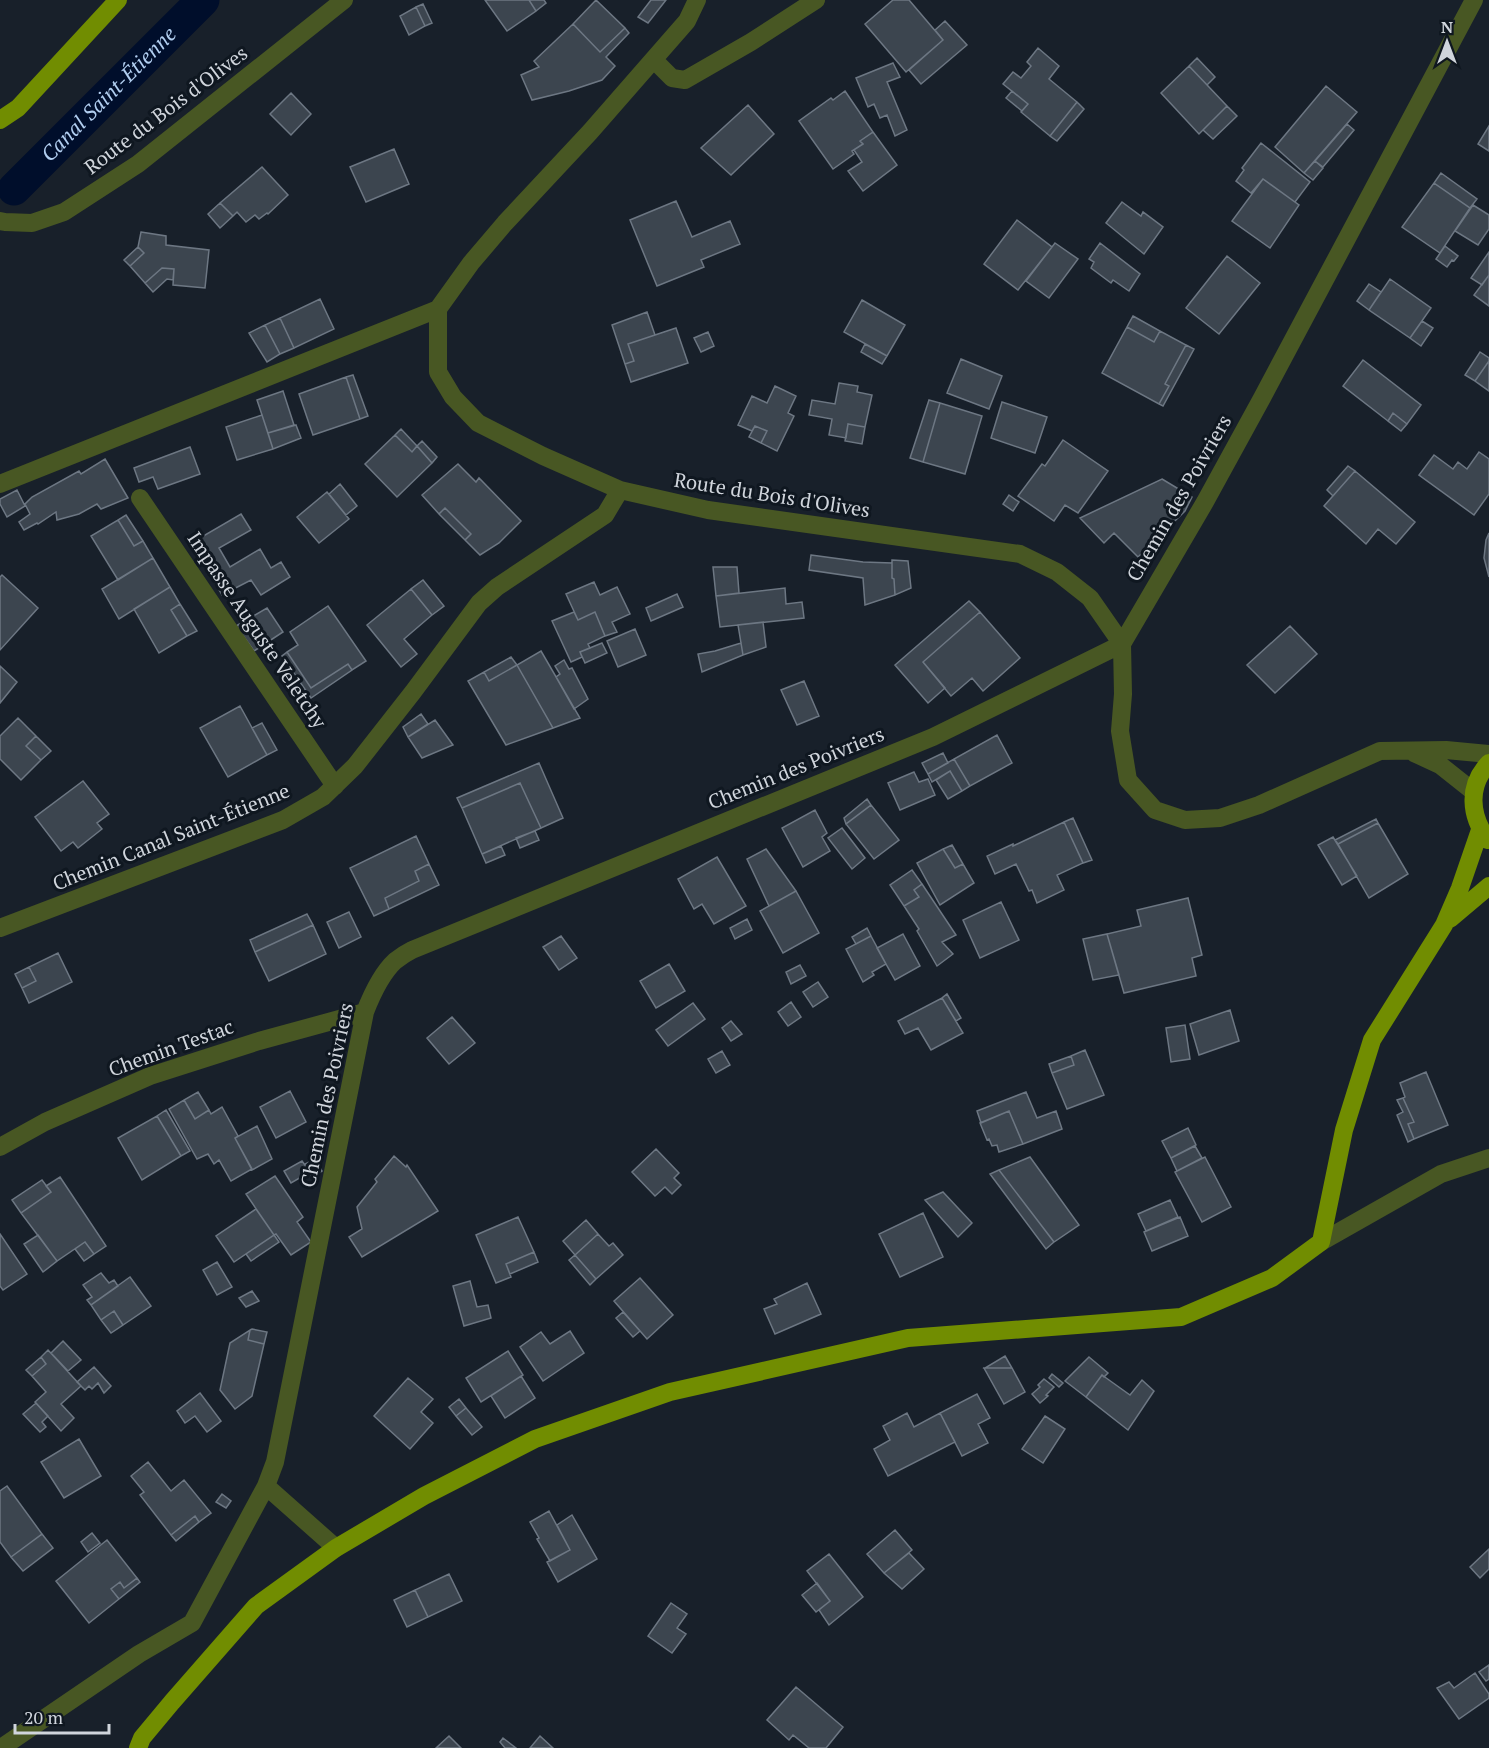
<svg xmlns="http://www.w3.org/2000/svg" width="1489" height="1748" font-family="'PT Serif',serif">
<rect width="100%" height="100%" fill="#18202a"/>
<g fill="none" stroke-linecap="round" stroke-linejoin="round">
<path stroke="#000e2b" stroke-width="33" id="s1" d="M14,189l189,-189"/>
</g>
<path fill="#3c454f" stroke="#6d7783" stroke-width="1.5" d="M485,0h44l7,11 -29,20z
M529,0h15l2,3 -10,8z
M596,0l29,28 -25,24 -27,-28z
M651,0h15l-18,23 -10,-6z
M893,0h16l34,40 -37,32 -41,-48z
M423,4l9,19 -7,3 -9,-19z
M416,7l9,19 -16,9 -9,-19z
M945,21l22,24 -46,39 -12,-14 34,-30 -8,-10z
M573,24l27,28 25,-24 4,5 -23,24 9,9 -13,14 -33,11 -37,9 -11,-25 18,-8 -5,-6z
M1038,48l21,18 -10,13 28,23 -27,34 -29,-24 7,-8 -25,-20 10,-12 8,6 10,-12 -4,-4z
M1197,58l18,19 -8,8 -18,-19z
M893,63l7,14 -13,5 20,48 -12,6 -8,-21 -7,3 -6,-14 -6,3 -12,-29z
M1189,66l38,40 -28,28 -38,-41z
M1326,86l31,26 -53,61 -29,-26z
M845,91l28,41 -13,9 3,3 -11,7 2,3 -21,15 -34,-48 32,-23 2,2z
M1012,91l16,13 -6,7 -16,-13z
M291,93l20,21 -20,21 -21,-21z
M1077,102l7,7 -27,32 -7,-5z
M748,105l26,29 -43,41 -30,-27z
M1227,106l10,10 -24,23 -10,-9z
M1347,124l7,6 -31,37 -8,-6z
M1489,126v25l-11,-7z
M873,132l24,33 -34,26 -15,-20 14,-9 -8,-12 9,-6 -3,-3z
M1261,143l49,39 -15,20 -32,-23 -12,14 -15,-12 8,-11 -2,-2z
M394,149l15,35 -43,18 -16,-35z
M1315,161l8,7 -10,12 -9,-7z
M262,167l26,28 -20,19 -1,-1 -8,6 -4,-4 -9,7 -9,-10 -4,4 -13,-13z
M1441,173l36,26 -7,9 -36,-25z
M1263,179l36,26 -29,43 -38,-27z
M1434,183l36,25 -30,45 -38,-26z
M676,201l16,36 38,-16 10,23 -39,16 3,7 -47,19 -27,-66z
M1122,202l19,14 2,-4 20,15 -19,27 -38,-31z
M220,203l13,13 -13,12 -12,-14z
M1473,205l16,10v14l-11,16 -23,-14z
M1017,220l35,27 -34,43 -34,-26z
M141,232l25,4v9l43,5 -4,38 -32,-3 1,-16 -12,-1 -17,15 -15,-17 14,-13 -6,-6z
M1055,243l23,16 -29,39 -23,-17z
M1100,243l40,31 -11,17 -16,-11 -2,3 -20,-15 3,-6 -5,-3z
M1445,246l13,10 -4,5 -2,-1 -5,7 -11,-8z
M138,247l6,6 -14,13 -6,-6z
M1489,252v23l-7,10 -11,-7z
M1227,256l33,27 -41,51 -33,-26z
M162,268l12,1 -1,11 -6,-1 -14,13 -8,-9z
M1489,275v31l-15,-11z
M1390,279l41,29 -21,30 -41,-28z
M1369,284l12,8 -12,18 -12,-9z
M320,299l14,30 -40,19 -14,-30z
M862,300l43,25 -18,31 -43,-24z
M647,312l8,23 -27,9 6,17 -9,3 -13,-39z
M1133,316l27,15 -6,11 -27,-15z
M280,318l14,30 -14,6 -15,-29z
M1422,321l11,7 -12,18 -11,-8z
M265,325l15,29 -13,8 -18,-29z
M1127,327l27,15 6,-11 26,14 -21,39 4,2 -10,18 -57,-31z
M676,328l12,35 -57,19 -6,-18 9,-3 -6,-17z
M708,332l6,14 -13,6 -7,-14z
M865,344l22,12 -5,8 -21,-12z
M1186,345l8,4 -31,57 -4,-2 10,-18 -4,-2z
M1480,352l9,6v3l-14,20 -10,-6z
M961,359l41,17 -13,33 -42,-16z
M1363,360l58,45 -14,19 -14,-11 -5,8 -45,-35z
M1489,361v30l-14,-10z
M353,375l15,41 -8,3 -14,-42z
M346,377l14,42 -47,16 -14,-41z
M839,383l19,3 -1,6 15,3 -7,32 -17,-3 -2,14 -17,-3 3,-16 -23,-4 3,-15 23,4z
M775,386l21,10 -8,17 6,3 -17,35 -16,-8 6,-12 -12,-5 -3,5 -14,-6 14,-29 15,7z
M283,391l11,34 -26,8 -11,-33z
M929,400l11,3 -17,59 -13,-4z
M1002,402l45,15 -12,36 -44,-15z
M940,403l42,13 -17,58 -42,-12z
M1393,413l14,11 -6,7 -13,-10z
M262,415l11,34 -36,11 -11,-33z
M848,424l17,3 -3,17 -17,-3z
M296,425l5,13 -28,11 -5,-16z
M755,426l12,5 -6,12 -12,-6z
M401,429l16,17 -5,6 -17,-17z
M395,435l17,17 5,-6 15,17 -35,34 -32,-33z
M1063,440l45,31 -30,42 -13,-8 -11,16 -36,-25 24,-32 3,2z
M422,441l15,16 -5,6 -15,-17z
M190,447l10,27 -42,15 -5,-12 -14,5 -5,-14z
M1479,452l10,7v35l-15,21 -55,-40 15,-20 19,14 5,-7 9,7z
M105,459l23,39 -27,11 -4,-5 -18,10 -22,6 -1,-8 -18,12 -1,-1 -13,7 -5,-8 11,-8 -5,-10 7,-7 47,-26 2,3z
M458,464l18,18 3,-4 42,43 -22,22 -19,12 -15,-15 6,-6 -26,-26 -6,6 -17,-19z
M1348,466l7,5 -22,25 -6,-6z
M1355,471l60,51 -19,22 -18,-15 -12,15 -42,-38z
M1162,479l30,18 -7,14 -47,46 -24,-24 -10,10 -24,-25z
M340,484l17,22 -11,9 -17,-21z
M17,490l8,16 -18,11 -7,-13v-5z
M327,492l22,27 -30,24 -22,-26z
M1009,495l10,7 -6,9 -10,-7z
M445,508l26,26 -6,6 -26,-26z
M241,514l10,16 -32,18 11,19 30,-18 11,19 10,-6 9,15 -29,18 -10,-15 -29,15 -29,-53z
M126,515l17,26 -9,5 -16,-26z
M118,520l16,26 9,-5 10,17 -35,22 -27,-44z
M1489,533v44l-5,-19 2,-18z
M811,555l52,7 29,1v15l2,1 1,16 -30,10 -2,-27 -54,-8z
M153,558l17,29 -51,32 -17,-30z
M892,560l16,1 3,27 -16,7 -1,-16 -2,-1z
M713,567h24l2,26 -23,3z
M2,575l36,33 -38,42v-73z
M423,580l21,26 -12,9 -21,-26z
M594,582l6,13 17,-8 13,27 -18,8 5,10 -12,4 -10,-24 -17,8 -12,-26z
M170,587l10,17 -9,6 16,26 -28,17 -25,-44z
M785,588l1,16 16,-2 2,16 -84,9 -4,-31z
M411,589l21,26 -28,24 13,15 -16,13 -34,-42z
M677,594l6,13 -32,14 -5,-13z
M969,601l11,11 -57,50 22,26 -17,15 -33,-38z
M180,604l17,27 -10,5 -16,-26z
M328,606l38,55 -14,9 -4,-6 -37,24 -24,-36 11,-7 -8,-13z
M267,608l16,24 -29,19 -18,-25z
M574,612l4,8 17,-8 10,24 -17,8 2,4 -10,4 2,5 -11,5 -19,-41z
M980,612l40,46 -37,33 -11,-13 -21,18 -28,-34z
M763,622l3,25 -23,8 -5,-30z
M1290,626l27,28 -42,39 -28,-28z
M635,629l11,26 -28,12 -11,-26z
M602,643l5,10 -22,10 -5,-11z
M741,643l2,12 -41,17 -4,-18 17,-3z
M541,651l39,67 -27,10 -36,-63z
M287,652l24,36 37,-24 4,6 -41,28 -29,-42z
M511,657l6,8 -28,16 -5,-9z
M564,660l5,9 3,-1 16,31 -14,10 -18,-32 4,-3 -5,-8z
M517,665l36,63 -47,17 -38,-64 16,-9 5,9z
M0,666l17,16 -17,21z
M804,681l15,35 -22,9 -16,-35z
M240,706l27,49 -39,22 -28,-49z
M421,714l7,10 -20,13 -5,-10z
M18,718l18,18 -10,10 15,14 -20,20 -21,-21v-23z
M435,720l18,25 -31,13 -14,-21z
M262,723l15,27 -10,5 -15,-27z
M997,735l15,28 -42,23 -16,-27z
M36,736l15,15 -10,9 -15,-14z
M943,753l5,10 -20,11 -6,-11z
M954,759l16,27 -8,5 -12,-20 -18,11 -4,-8z
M539,763l24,55 -22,10 -21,-45 -58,25 -5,-10z
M950,771l12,20 -14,8 -12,-19z
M914,772l5,10 9,-3 7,16 -35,15 -12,-27z
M83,781l26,33 -12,9 5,6 -24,19 -5,-6 -12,9 -26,-34z
M520,783l21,45 -59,26 -20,-46z
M867,799l4,6 -25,19 -2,-6z
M871,805l28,35 -25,19 -28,-35z
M815,810l12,23 -5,4 8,14 -27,16 -21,-39z
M1073,818l19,42 -9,3 -19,-41z
M1376,819l2,4 -40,21 -3,-4z
M1064,822l19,41 -26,12 7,15 -27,13 -5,-13 -3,1 -13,-27 -21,10 -8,-18 26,-12v2z
M1378,823l30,51 -39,24 -31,-54z
M842,828l23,30 -13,11 -24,-31z
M535,831l4,9 -19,8 -4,-10z
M416,836l13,28 -14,7 4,10 -34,17 4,11 -15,7 -24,-48z
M1333,837l24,39 -15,9 -24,-40z
M952,845l11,19 -8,4 -12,-19z
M501,846l4,9 -19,8 -4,-9z
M766,849l30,42 -27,15 -22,-47z
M943,849l12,19 8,-4 11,19 -34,22 -23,-42z
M717,857l29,49 -32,18 -12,-20 -8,5 -16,-30z
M429,864l10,21 -50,24 -4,-11 34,-17 -4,-10z
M912,870l10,14 -8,6 5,7 -15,9 -14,-21z
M922,884l34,51 -14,7 11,12 -16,12 -20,-35 2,-2 -15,-23 15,-9 -5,-7z
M796,891l23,42 -36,20 -23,-42z
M1188,898l14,57 -10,3 4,18 -72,17 -17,-59 34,-8 -4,-16z
M1001,902l18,38 -39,18 -17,-38z
M349,912l12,25 -22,11 -12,-26z
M307,914l6,11 -58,27 -5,-12z
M747,919l5,11 -17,9 -5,-11z
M313,925l13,29 -57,27 -14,-29z
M867,928l4,8 -15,8 -4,-7z
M903,934l17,32 -25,14 -18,-32z
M1107,934l12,41 -26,5 -10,-41z
M561,936l16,22 -18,12 -16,-23z
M871,936l15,28 -14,8 2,3 -11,7 -17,-33z
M58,953l14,29 -43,21 -7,-15 14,-7 -7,-14z
M669,964l16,27 -29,17 -16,-27z
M800,965l6,11 -15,8 -5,-12z
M29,967l7,14 -14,7 -7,-14z
M818,982l10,15 -15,10 -10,-15z
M947,994l14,24 -5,3 -14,-23z
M942,998l21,35 -32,17 -13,-22 -13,6 -7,-13z
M791,1002l10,15 -13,9 -10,-14z
M693,1003l12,16 -37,27 -12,-16z
M1230,1010l9,31 -40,14 -9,-31z
M452,1017l23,26 -26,21 -22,-26z
M731,1021l11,13 -11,7 -9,-13z
M1185,1025l5,34 -19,3 -5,-34z
M1085,1050l19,45 -37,14 -15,-36 22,-8 -3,-9z
M722,1051l8,14 -14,8 -8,-14z
M1071,1056l3,9 -22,8 -3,-9z
M1426,1072l22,53 -34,14 -6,-15 6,-2 -11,-24 2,-1 -5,-14z
M290,1091l16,31 -30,16 -16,-31z
M198,1092l11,18 -14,9 -11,-19z
M1026,1092l11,26 19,-7 6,18 -39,15 -14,-33 -28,12 -4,-12z
M1403,1098l11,24 -6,2 6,15 -6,3 -11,-27 6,-3 -6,-12z
M184,1100l11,19 14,-9 2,4 11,-7 16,29 -3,2 17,31 -21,12 -12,-21 -5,4 -6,-10 -11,5 -28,-50z
M166,1110l24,41 -9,5 -24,-40z
M1009,1111l14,33 -24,8 -2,-7 -5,1 -3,-7 -2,1 -7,-17z
M157,1116l24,40 -39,24 -24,-42z
M257,1126l15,33 -20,11 -17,-32z
M1188,1128l8,17 -25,13 -9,-17z
M1195,1146l7,12 -25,13 -6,-13z
M656,1149l23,24 -5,5 7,7 -9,9 -7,-7 -10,9 -23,-24z
M394,1156l12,11 1,-2 31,46 -76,46 -13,-20 13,-8 -5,-22 20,-25 -2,-3z
M1030,1157l49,68 -25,17 -55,-72z
M1205,1157l26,50 -29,15 -27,-50z
M315,1159l7,12 -10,7 -7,-14z
M302,1161l8,11 -19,11 -7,-12z
M999,1170l55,72 -8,7 -56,-75z
M275,1176l28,41 -6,5 14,20 -20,13 -15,-21 -2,1 -28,-41z
M60,1177l46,69 -12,8 -9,-12 -28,19 -36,-48 30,-21 -5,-6z
M42,1180l9,12 -30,21 -9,-13z
M943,1192l29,31 -14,14 -33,-37z
M1170,1200l8,17 -32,14 -8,-17z
M256,1209l18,26 -40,27 -18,-26z
M923,1213l20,44 -43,20 -21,-43z
M518,1217l16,35 -28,12 5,13 -15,6 -20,-48z
M1180,1217l8,19 -36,15 -8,-19z
M586,1220l12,14 -23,21 -12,-14z
M0,1234l27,40 -24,16 -3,-4z
M598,1234l11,12 4,-3 10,12 -27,24 -21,-24z
M38,1235l19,26 -14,11 -19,-28z
M274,1235l5,7 -28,19 -5,-7z
M85,1242l9,12 -10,7 -9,-12z
M534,1252l4,10 -28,12 -4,-10z
M575,1255l21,24 -6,6 -21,-25z
M217,1262l15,25 -15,8 -14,-25z
M101,1273l8,10 5,-3 4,6 -27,19 -4,-5 5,-3 -9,-12z
M130,1277l21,29 -28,19 -9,-14 -13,9 -10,-15z
M640,1278l33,37 -26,24 -33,-38z
M470,1281l7,26 11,-2 3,13 -27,8 -11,-40z
M807,1283l14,31 -46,20 -11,-25 13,-5 -3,-5z
M252,1291l7,10 -13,6 -7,-9z
M114,1311l9,14 -12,8 -10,-13z
M623,1312l17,19 -7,6 -17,-19z
M252,1329l15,3 -3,12 -16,-4 2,-10z
M250,1330l-2,10 16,4 -12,52 -17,13 -15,-19 10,-47z
M570,1331l14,22 -41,28 -23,-34 21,-15 9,12z
M63,1341l18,19 -13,11 -17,-18z
M48,1350l33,36 -20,18 13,14 -13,13 -26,-29 11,-10 -14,-16 14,-12 -5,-7z
M508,1351l15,24 -42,27 -15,-24z
M1005,1356l7,12h-27z
M41,1357l5,7 -14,12 -6,-6z
M1089,1357l19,16 -4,4 -2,-2 -16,22 -21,-16z
M94,1367l17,19 -7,7 -6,-10 -6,6 -3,-3 -4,4 -8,-8z
M984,1368h28l13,24 -21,12z
M1052,1374l11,9 -4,4 -10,-9z
M1102,1375l28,20 12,-15 12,11 -26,39 -42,-33z
M521,1376l14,22 -30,20 -14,-22z
M408,1378l25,21 -12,13 12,11 -23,26 -36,-33z
M1044,1379l10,8 -8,8 2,1 -8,7 -8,-9 8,-7 -2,-2z
M200,1393l21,28 -14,11 -12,-16 -10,7 -8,-12z
M977,1394l13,24 -12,6 10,19 -26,13 -22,-43z
M459,1399l7,9 -10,8 -7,-9z
M36,1403l12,13 -6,6 4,5 -6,5 -17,-18z
M466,1408l16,19 -10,8 -16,-19z
M907,1413l7,14 26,-14 15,29 -67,34 -14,-27 16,-9 -7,-14z
M1045,1416l20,13 -22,34 -21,-14z
M79,1439l22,37 -37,22 -23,-36z
M148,1462l23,29 13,-11 27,33 -12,9 -4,-6 -24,19 -31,-40 4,-3 -13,-16z
M7,1486l35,48 -31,23 -11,-15v-51z
M222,1494l9,7 -5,7 -10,-6z
M549,1511l21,39 -20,11 -13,-22 2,-1 -9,-16z
M572,1515l25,44 -39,23 -11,-20 23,-12 -13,-25z
M195,1516l4,6 -23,19 -5,-6z
M895,1530l17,20 -28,23 -17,-19z
M92,1533l8,10 -12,9 -7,-10z
M42,1534l11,14 -30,23 -12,-14z
M107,1540l30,38 -13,10 -4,-6 -9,7 8,10 -30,24 -33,-42z
M1489,1549v20l-9,9 -10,-11z
M909,1553l15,16 -22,20 -18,-16z
M829,1554l34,43 -34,28 -10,-15 11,-9 -23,-30z
M449,1574l13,27 -34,16 -13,-27z
M137,1578l3,4 -21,17 -8,-10 9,-7 4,6z
M817,1583l13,18 -14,11 -14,-17z
M415,1590l13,27 -21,10 -13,-27z
M671,1603l16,11 -10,14 9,6 -14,19 -24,-17z
M1489,1665v14l-3,2 -7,-9z
M1475,1673l14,21v4l-30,21 -22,-31 12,-6 5,6z
M796,1687l47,40 -17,21h-17l-16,-13 -4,5 -22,-20z
M449,1736l12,12h-25z
M540,1736l13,12h-23z
M503,1738l13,10h-11l-5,-6z"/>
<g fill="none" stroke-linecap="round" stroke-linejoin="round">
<path stroke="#485723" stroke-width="18" d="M697,0l-10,21 -97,111 -85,91 -34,40 -33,46v63l15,25 25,26 65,33 77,34 88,20 312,44 37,18 33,26 32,46 1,50 -3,37 8,49 27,30 30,10 35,-2 39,-13 121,-54 66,-1 43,4
M654,60l18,18 13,2 66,-38 65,-42
M0,221l5,1 27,1 32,-11 74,-48 206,-164
M0,484l438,-175
M140,498l195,288
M1414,753l26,12 34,27
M0,928l283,-108 40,-23 32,-31 58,-74 66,-89 18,-16 108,-72 15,-25
M0,1147l45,-25 105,-46 109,-35 106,-29
M1321,1242l120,-68 48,-16
M336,1548l-70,-62 9,-24 90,-450c7,-18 16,-38 30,-51 5,-4 11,-8 17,-11l521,-213 189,-93 83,-142 57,-104 212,-398
M1,1748l138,-94 53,-31 74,-137"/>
<path stroke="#718d01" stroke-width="18" d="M0,120l18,-12 100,-108
M1488,840c-18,-24 -21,-54 1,-77
M1450,919l39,-33
M138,1748l4,-10 30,-36 84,-96 80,-58 88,-52 111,-57 135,-47 238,-54 273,-21 91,-39 49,-36 23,-112 28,-90 72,-115 16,-37 20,-58"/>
</g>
<g text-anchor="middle" stroke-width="6" stroke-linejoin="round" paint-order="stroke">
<g font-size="20" fill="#d0d5dc" stroke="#0f1720">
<text transform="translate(166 110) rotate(-37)" y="7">Route du Bois d'Olives</text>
<text transform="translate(772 495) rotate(9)" y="7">Route du Bois d'Olives</text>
<text transform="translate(1179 498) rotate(-60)" y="7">Chemin des Poivriers</text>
<text transform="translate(257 630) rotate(56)" y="7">Impasse Auguste Veletchy</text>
<text transform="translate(796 768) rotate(-22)" y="7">Chemin des Poivriers</text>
<text transform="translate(171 837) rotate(-22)" y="7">Chemin Canal Saint-Étienne</text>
<text transform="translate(171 1048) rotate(-20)" y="7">Chemin Testac</text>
<text transform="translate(327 1095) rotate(-78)" y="7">Chemin des Poivriers</text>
</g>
<g font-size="21" font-style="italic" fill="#b1cef0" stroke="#0f1720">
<text dy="7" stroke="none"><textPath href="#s1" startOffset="134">Canal Saint-Étienne</textPath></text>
</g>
</g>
<g transform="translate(1447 42)" stroke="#0f1720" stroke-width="4.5" paint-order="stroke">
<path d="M0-4.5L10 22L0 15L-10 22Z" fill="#d0d5dc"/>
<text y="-9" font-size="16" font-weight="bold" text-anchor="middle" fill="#d0d5dc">N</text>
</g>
<path d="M15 1724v9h94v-9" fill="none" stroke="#d0d5dc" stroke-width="3"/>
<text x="24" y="1724" font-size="18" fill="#d0d5dc" stroke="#0f1720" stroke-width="4.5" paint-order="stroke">20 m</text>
</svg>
